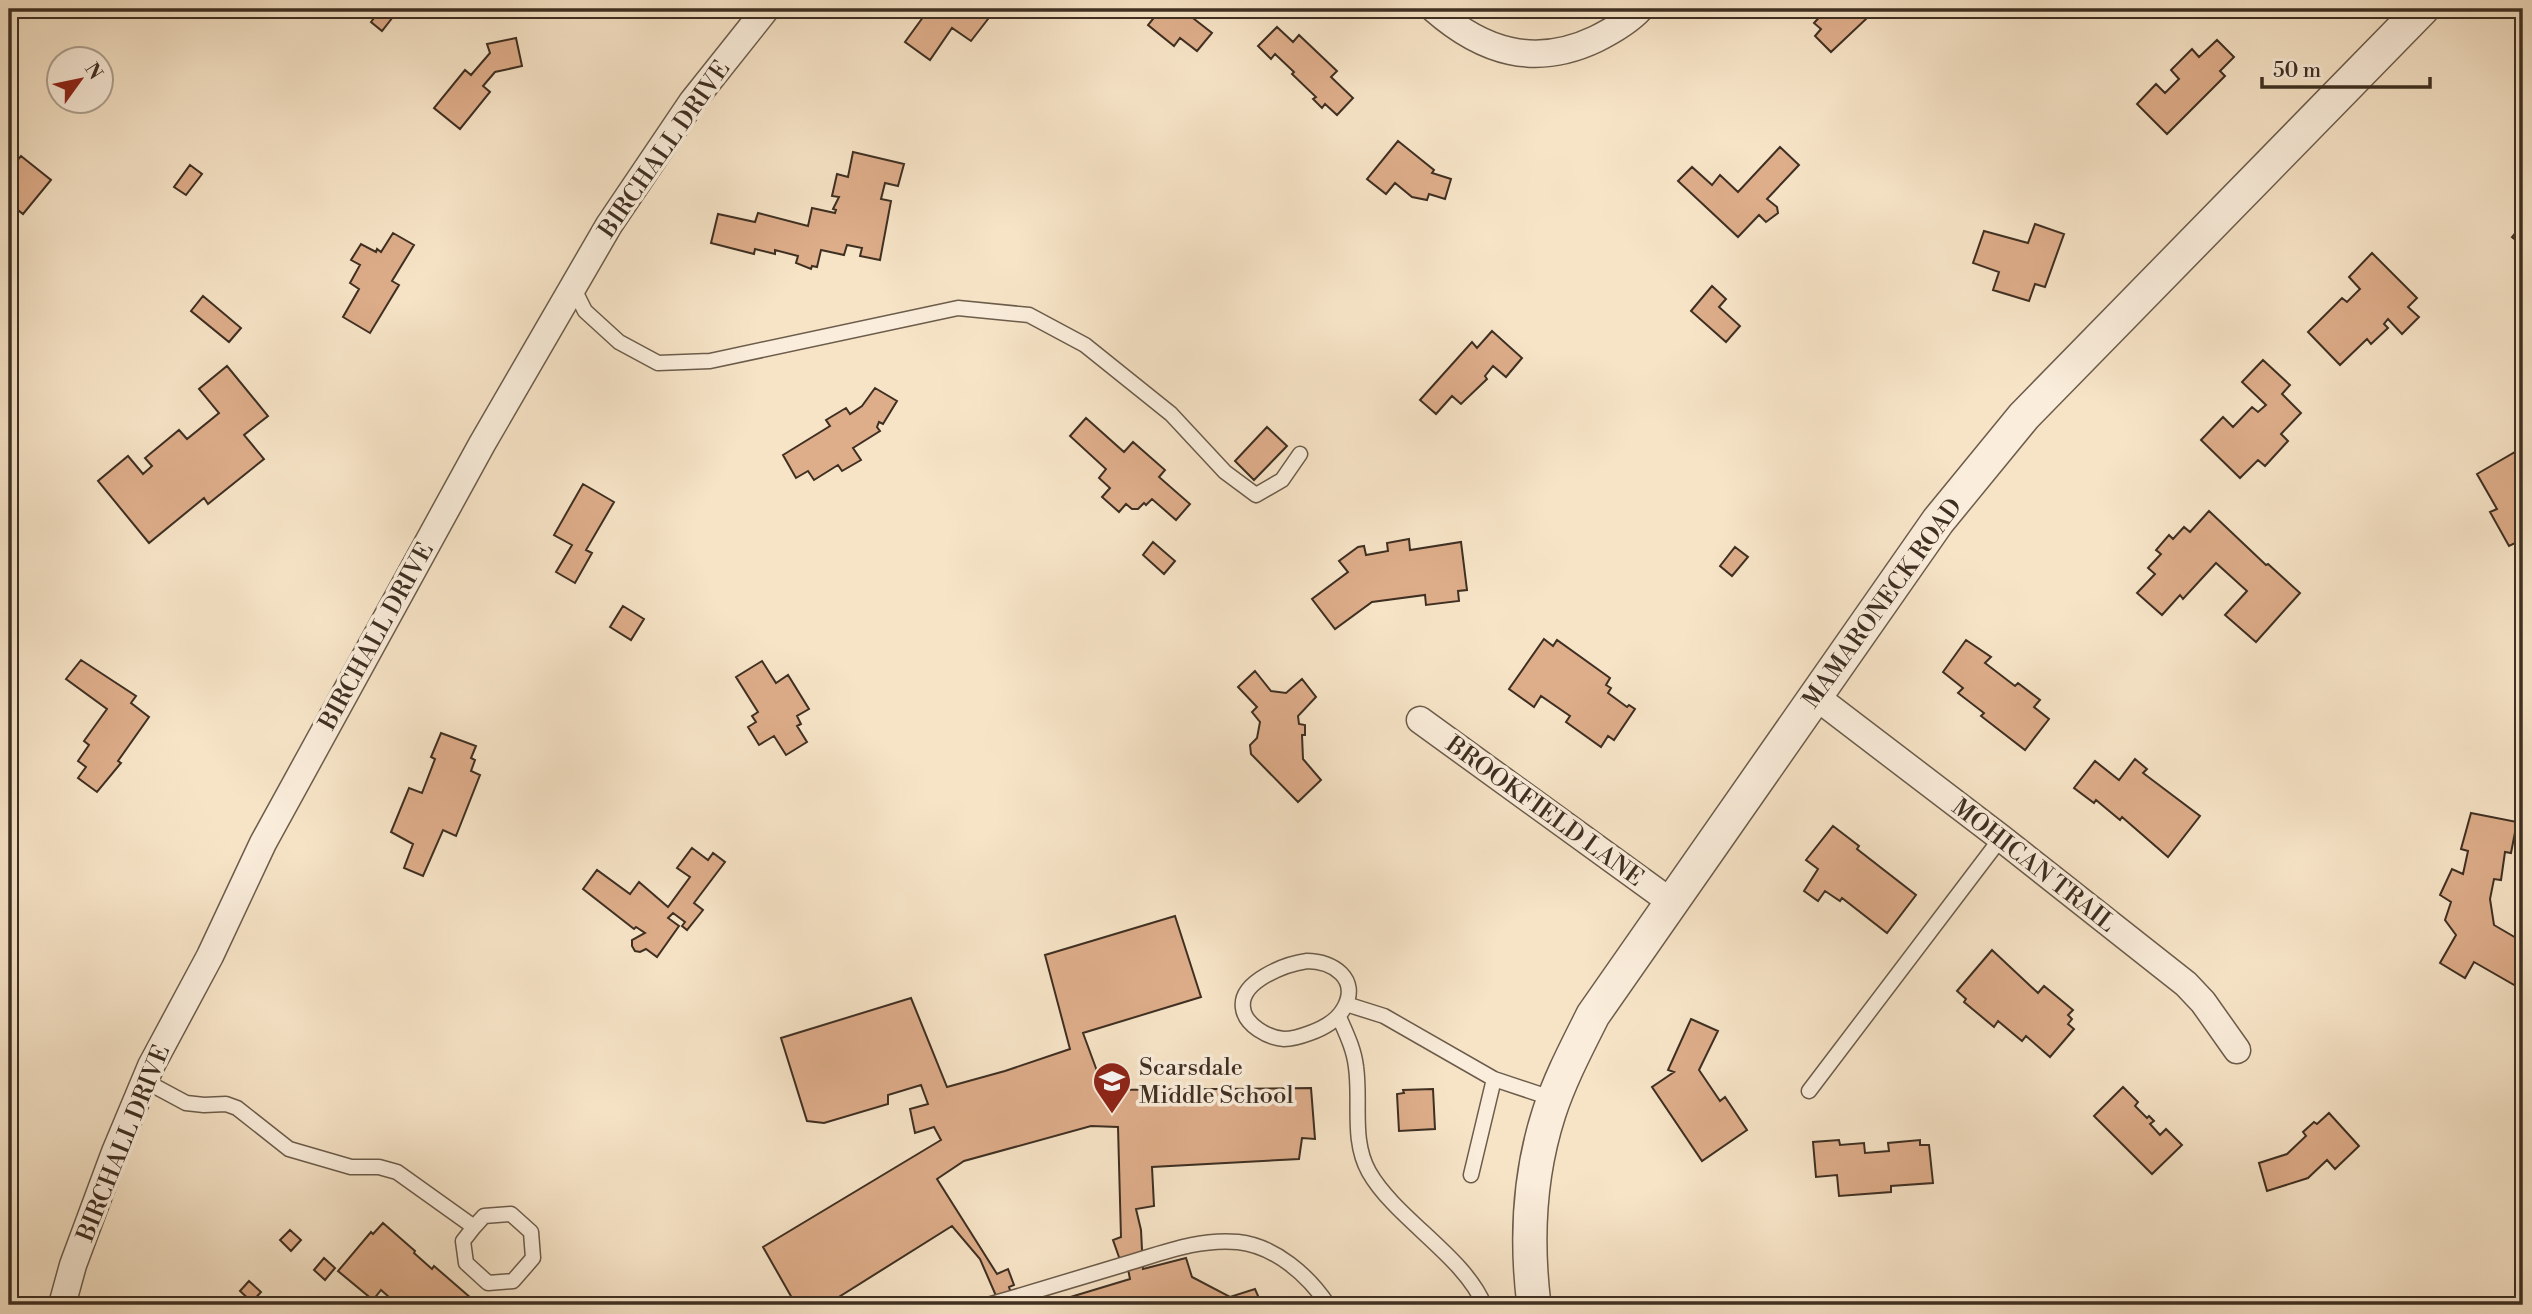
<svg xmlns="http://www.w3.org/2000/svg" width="2532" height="1314" font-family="'Libre Bodoni',serif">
<rect width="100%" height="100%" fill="#f7e4c7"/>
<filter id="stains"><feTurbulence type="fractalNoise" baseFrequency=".00286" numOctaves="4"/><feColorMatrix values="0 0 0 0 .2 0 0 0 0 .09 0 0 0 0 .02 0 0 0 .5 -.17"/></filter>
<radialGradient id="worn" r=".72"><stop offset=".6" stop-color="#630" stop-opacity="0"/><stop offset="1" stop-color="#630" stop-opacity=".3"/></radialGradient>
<path fill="#dead8a" stroke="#3e2f22" stroke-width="2" d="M381,9h10l5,4 -14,18 -11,-9z
M929,9h46l13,10 -17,22 -19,-13 -22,32 -25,-18z
M1150,9h45l-6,6 23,18 -15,18 -17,-13 -6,8 -26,-21 9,-11z
M1827,9h42l-7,6 4,4 -35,33 -16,-16 6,-7 -7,-6z
M1277,27l16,15 6,-7 38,36 -6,6 22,21 -16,17 -12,-11 -3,4 -9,-9 3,-2 -24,-23 2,-2 -19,-18 -4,5 -13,-13z
M516,38l6,28 -27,6 -12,14 7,6 -30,37 -26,-21 31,-38 6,5 19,-22 -3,-9z
M2217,40l17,17 -14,14 5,5 -58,58 -30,-30 19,-20 9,9 14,-14 -8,-9 21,-21 7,8z
M1398,141l36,29 -2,3 19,6 -6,20 -16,-5 -2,6 -15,-3 -17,-14 -9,11 -19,-15z
M1780,147l19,18 -32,34 10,8 1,6 -12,9 -7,-7 -21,22 -60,-56 14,-14 20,18 8,-10 18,17z
M853,152l51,12 -6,22 -13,-3 -4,16 10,2 -11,59 -20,-4 2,-8 -15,-3 -3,10 -23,-5 -4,17 -5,-1 -1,3 -15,-6 2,-7 -23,-6v4l-20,-5 -1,5 -43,-11 7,-29 37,8 3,-9 50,13 4,-18 23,5 1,-3 -3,-1 6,-12 -7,-1 5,-22 11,3z
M21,156l30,24 -28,34 -14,-11v-32z
M190,165l12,9 -16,21 -12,-8z
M2035,224l29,10 -19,53 -10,-3 -6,17 -36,-11 6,-18 -26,-9 11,-32 44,12z
M2523,224v22l-11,-9z
M393,233l21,12 -22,36 7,4 -29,48 -27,-16 16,-28 -9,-6 10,-18 -9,-5 10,-16 15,8 1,-3 4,3z
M2372,253l45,45 -9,9 11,10 -17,17 -14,-15 -4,5 4,4 -17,16 -4,-5 -27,26 -32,-33 34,-34 5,4 13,-13 -11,-12z
M1712,286l14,13 -7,8 21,19 -14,16 -35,-31z
M203,296l38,32 -12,14 -38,-31z
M1492,331l30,27 -16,19 -13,-11 -8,10 2,3 -26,25 -9,-8 -16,18 -16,-14 52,-58 5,6z
M2263,360l27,25 -8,9 19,19 -20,21 7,7 -23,25 -7,-6 -18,18 -39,-38 22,-23 10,10 19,-20 6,5 8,-7 -24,-23z
M227,366l41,50 -24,19 20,24 -56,45 -4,-6 -55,45 -51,-62 30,-25 15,18 9,-8 -7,-8 34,-28 8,9 32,-26 -20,-24z
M875,388l22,13 -14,23 -4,-2 -2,5 3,4 -27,17 8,12 -19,11 -4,-6 -24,15 -6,-9 -12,7 -13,-23 47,-29 -4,-6 20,-12 4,6 12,-8z
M1086,418l38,34 9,-10 32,28 -6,7 31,27 -14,16 -24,-21 -6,6 -2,-2 -6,6h-6l-6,-5 -7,8 -17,-15 8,-9 -11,-10 7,-9 -36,-33z
M1267,427l20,19 -33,34 -19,-19z
M2522,448l1,2v108l-8,-15 -6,3 -19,-34 7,-3 -20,-35z
M583,484l31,18 -28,48 6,3 -17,30 -19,-11 16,-27 -18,-10z
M2209,511l57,54 2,-1 32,29 -44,49 -31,-27 22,-24 -31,-28 -33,36 -3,-4 -18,20 -25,-22 18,-19 -7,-6 13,-14 -5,-4 13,-15 4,4 11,-12 6,5z
M1409,539l1,11 51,-8 6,48 -9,1 1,10 -33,4 -1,-10 -53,7 -37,27 -23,-30 36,-27 -9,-11 19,-14 6,-1 2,9 22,-4 -1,-8z
M1153,542l22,19 -11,13 -21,-19z
M1735,547l13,10 -16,19 -12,-10z
M623,606l21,13 -13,21 -21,-13z
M1544,639l9,7 4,-6 53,38 -4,7 5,3 -3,5 19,14 2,-2 6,4 -21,31 -6,-4 -7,11 -35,-25 4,-6 -29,-20 -7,11 -25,-18z
M1966,640l25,17 -6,6 30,23 3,-3 22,17 -6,7 15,12 -24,31 -44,-34 3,-3 -26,-20 5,-5 -20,-16z
M81,660l55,36 -5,7 18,14 -31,44 3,2 -24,29 -19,-14 8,-11 -8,-6 11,-16 -5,-4 23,-32 -41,-30z
M762,661l14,22 12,-8 21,34 -12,7 4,8 -4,2 10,16 -21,13 -12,-19 -15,9 -11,-18 8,-5 -4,-6 6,-4 -22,-35z
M1255,671l16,20 15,2 16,-14 14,18 -18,19 1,8 6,1v10h-3l1,24 18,21 -23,22 -47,-48 -1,-9 7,-7 3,-16 -8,-10 5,-5 -19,-20z
M441,733l35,13 -5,12 4,2 -4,11 9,4 -24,61 -13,-6 -20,46 -19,-8 9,-24 -22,-12 18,-44 13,5 13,-34 -4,-2z
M2135,759l12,10 -4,4 57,43 -32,41 -46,-40 -2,3 -24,-20 -2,3 -20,-15 21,-27 24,19z
M2471,813l46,9 -6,31 -6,-1 -4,28 -7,-1 -4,20 4,26 29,17v48l-49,-28 -9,16 -25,-15 16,-28 -11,-15 6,-18 -11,-7 12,-26 11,5 5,-23 -7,-2z
M1833,826l26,20 -2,3 59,46 -29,38 -45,-35 -2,3 -15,-10 -7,10 -14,-10 14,-22 -12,-9z
M692,848l16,12 5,-7 12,9 -31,41 9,7 -16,20 -5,-4 3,-4 -12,-9 -5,5 11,8 -22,31 -11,-8 -6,3 -5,-1 -3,-5v-6l13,-7 -9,-6 -2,2 -51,-40 14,-19 33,24 9,-12 29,25 22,-30 -13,-9z
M1175,916l26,81 -118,36 21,57 207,-2 4,51 -13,-1 -3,21 -147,8 2,39 -18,3 5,21 2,39 43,-11 6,19 38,20 25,-8 7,16h-218l86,-26 -4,-20 -6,1 -7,-20 8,-3 -3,-110 -27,-1 -127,35 -27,18 60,95 11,-5 6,16 -5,2 6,18h-15l-20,-46 -28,-33 -126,79h-30l-33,-58 178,-107 -7,-13 -19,6 -5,-24 18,-5 -7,-19 -33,10v9l-64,19 -17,-2 -26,-83 130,-40 36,89 58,-16 65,-22 -25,-94z
M1992,950l46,43 6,-7 29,24 -5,5 4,4 -4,5 6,5 -24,28 -24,-21 -4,5 -24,-20 -4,6 -30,-25 2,-3 -9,-8z
M1691,1019l27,12 -19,39 21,31 5,-4 22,33 -45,31 -50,-74 22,-15 -6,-2z
M2123,1087l15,15 -3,4 12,12 2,-2 5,5 -4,3 10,11 6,-6 16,16 -30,29 -58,-58z
M1433,1089l2,40 -36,2 -2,-37 7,-1 -1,-3z
M2329,1113l30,33 -24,23 -8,-9 -19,18 -41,13 -8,-28 28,-9 19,-18 -3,-4 11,-10 3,2z
M1839,1140l1,5 24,-2 1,10 24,-2 -1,-8 32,-3v5h9l4,38 -42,3v6l-52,4 -2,-21 -21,2 -3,-35z
M383,1223l32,28 -1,2 18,16 2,-3 45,39h-65l-5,-4 -4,4h-7l-17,-15 -8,10 -35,-29 33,-39 2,2z
M290,1230l11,10 -10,11 -11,-11z
M324,1258l11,10 -10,12 -11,-10z
M249,1281l12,11 -9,10 -12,-11z"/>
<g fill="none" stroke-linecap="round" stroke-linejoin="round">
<defs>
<path id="service" d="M573,287l12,24 34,31 39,21 52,-2 248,-53 71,7 56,30 86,69 54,58 31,23 26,-15 18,-26
M1307,961c26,0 53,18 37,47 -7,13 -20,20 -34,25 -8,3 -17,6 -26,6 -16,-1 -39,-14 -41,-31 -4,-27 43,-44 64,-47z
M1346,1004l38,12 110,63 60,20
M1339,1017c7,16 15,32 17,50 5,35 -5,73 13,105 26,46 96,85 115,133
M145,1081l41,22 18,2 22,-1 11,4 52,41 62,18h28l18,5 77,55 -11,14 3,22 22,20 25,-2 20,-23 -2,-26 -20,-18 -27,2 -10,11
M1809,1091l192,-253
M1471,1175l23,-96
M988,1305c45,-13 90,-27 134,-40 38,-11 76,-27 116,-23 37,4 70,33 90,63"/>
<path id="minor" d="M1434,9c49,43 101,59 162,30 16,-8 32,-17 44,-30
M1815,696l186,142 185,146 17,18 34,48
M1420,720l251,182
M62,1305l11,-40 42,-113 36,-86 59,-110 53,-113 219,-399 127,-219 83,-123 74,-93"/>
<path id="tertiary" d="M1534,1305c-8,-64 -5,-130 15,-192 11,-34 28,-66 44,-98l345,-494 86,-105 398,-407"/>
</defs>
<use href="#service" stroke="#6c5c4b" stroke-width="17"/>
<use href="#minor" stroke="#6c5c4b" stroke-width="29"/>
<use href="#tertiary" stroke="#6c5c4b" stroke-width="36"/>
<use href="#service" stroke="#faeddb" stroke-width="14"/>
<use href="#minor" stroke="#faeddb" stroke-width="26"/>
<use href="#tertiary" stroke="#faeddb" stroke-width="33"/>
</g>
<defs>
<symbol id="school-pin" viewBox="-11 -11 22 30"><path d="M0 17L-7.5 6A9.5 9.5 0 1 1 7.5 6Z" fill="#8f2418" stroke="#faeddb"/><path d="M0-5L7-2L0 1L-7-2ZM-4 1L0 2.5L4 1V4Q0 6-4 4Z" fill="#fff"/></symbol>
</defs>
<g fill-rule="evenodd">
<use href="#school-pin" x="1090" y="1059" width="44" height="60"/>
</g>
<g text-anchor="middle" stroke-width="7" stroke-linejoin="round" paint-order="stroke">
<g font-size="24" fill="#3e2f22" stroke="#faeddb">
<text transform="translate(664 149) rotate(-55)" y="8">BIRCHALL DRIVE</text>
<text transform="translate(1882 603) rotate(-54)" y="8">MAMARONECK ROAD</text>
<text transform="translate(376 636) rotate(-61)" y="8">BIRCHALL DRIVE</text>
<text transform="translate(1545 811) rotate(36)" y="8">BROOKFIELD LANE</text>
<text transform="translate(2034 865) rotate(38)" y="8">MOHICAN TRAIL</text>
<text transform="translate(123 1143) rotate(-68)" y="8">BIRCHALL DRIVE</text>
</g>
<g font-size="24" fill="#3e2f22" stroke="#faeddb" text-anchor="start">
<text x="1139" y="1075">Scarsdale<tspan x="1139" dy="28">Middle School</tspan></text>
</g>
</g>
<rect width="2532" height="1314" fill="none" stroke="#f7e4c7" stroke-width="35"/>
<rect x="10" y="10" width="2511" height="1293" fill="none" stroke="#3e2f22" stroke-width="3.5"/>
<rect x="18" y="18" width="2497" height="1279" fill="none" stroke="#3e2f22" stroke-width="2"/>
<g transform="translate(80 80) rotate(57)"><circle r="33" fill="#faeddb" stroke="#afa191" stroke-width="2"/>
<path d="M0-5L12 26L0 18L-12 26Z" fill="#8f2418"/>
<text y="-10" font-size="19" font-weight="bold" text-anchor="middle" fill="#3e2f22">N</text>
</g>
<path d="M2262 77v10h168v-10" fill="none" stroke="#3e2f22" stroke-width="3.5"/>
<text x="2273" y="77" font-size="21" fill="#3e2f22" stroke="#faeddb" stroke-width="5" paint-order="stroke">50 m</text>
<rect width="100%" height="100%" filter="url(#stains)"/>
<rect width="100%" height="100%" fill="url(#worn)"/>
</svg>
